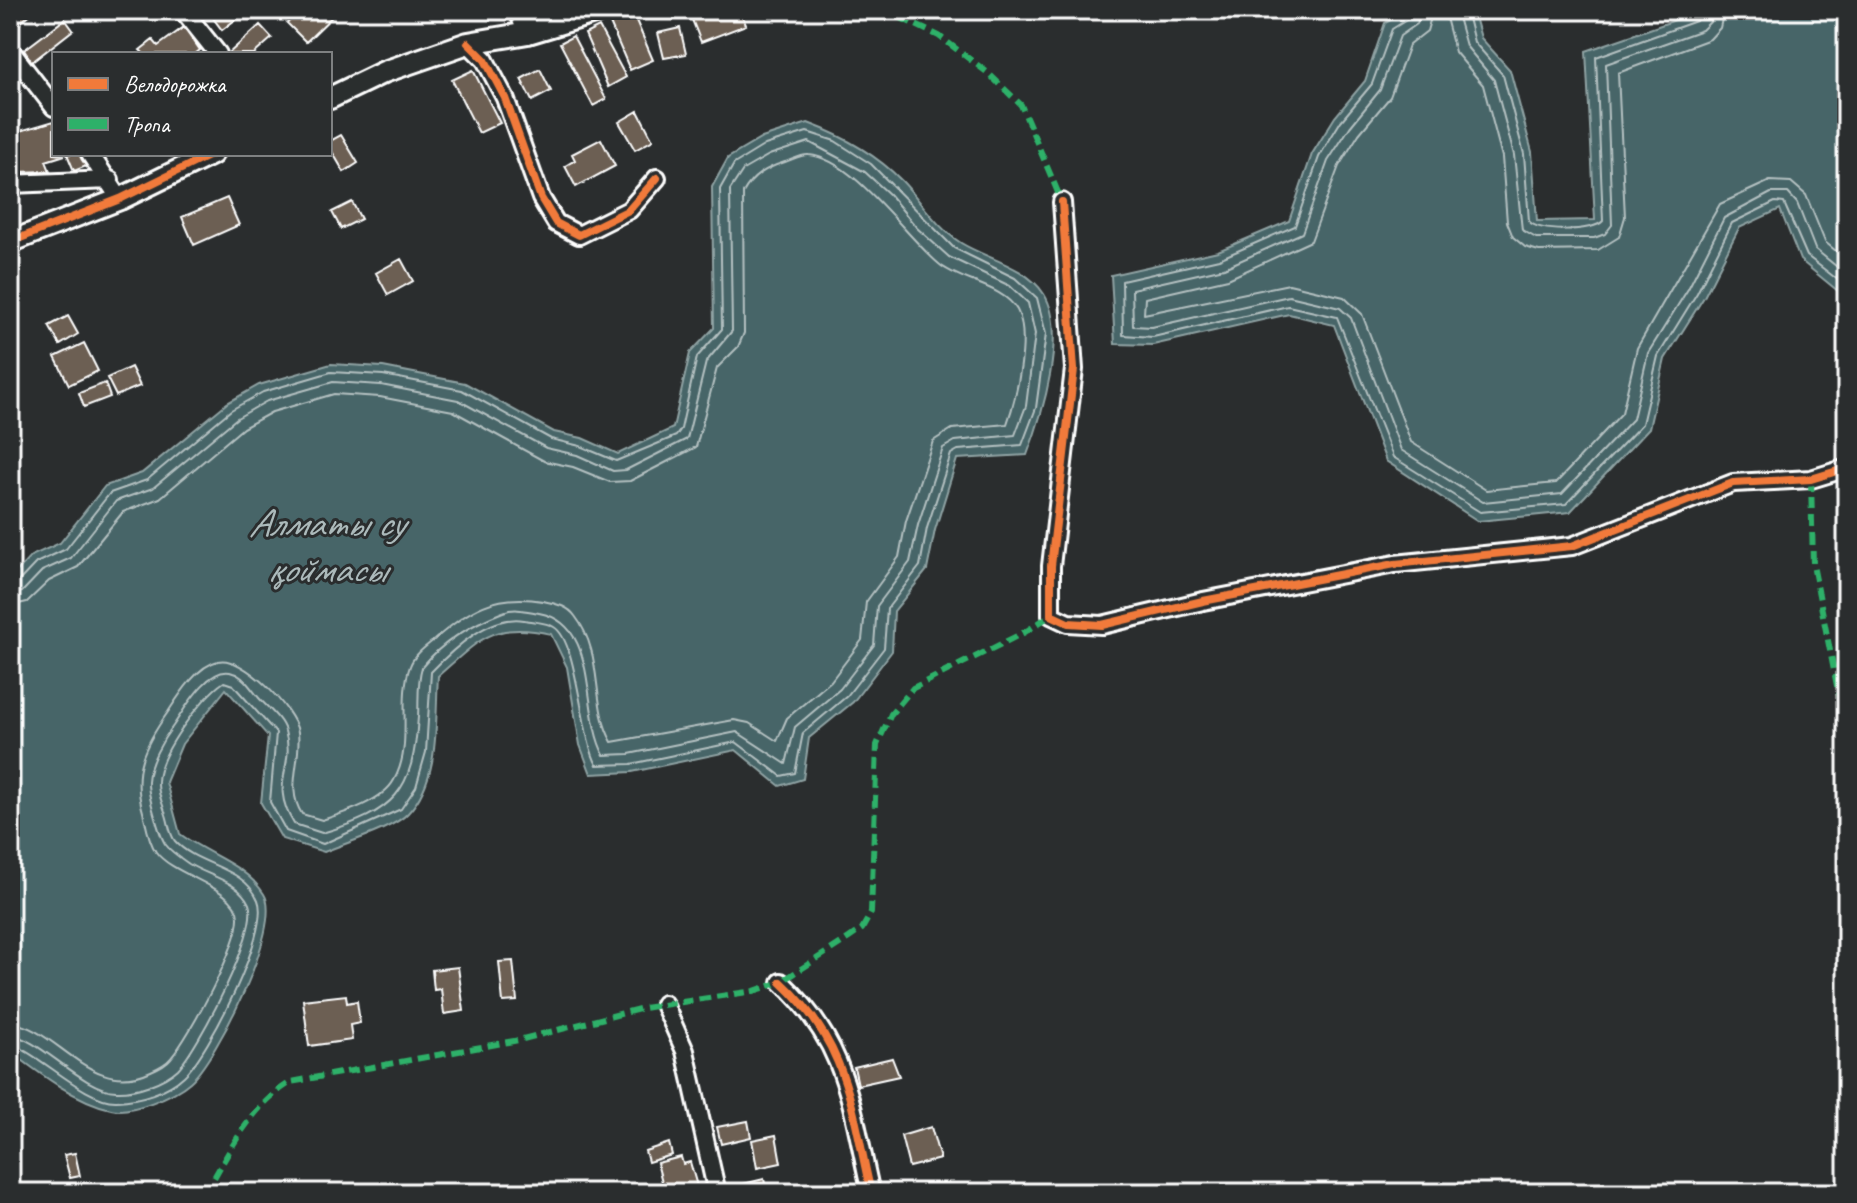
<svg xmlns="http://www.w3.org/2000/svg" width="1857" height="1203" font-family="Caveat,sans-serif">
<rect width="100%" height="100%" fill="#2a2d2e"/>
<filter id="ink" filterUnits="userSpaceOnUse"><feTurbulence type="fractalNoise" baseFrequency=".0125" numOctaves="2"/><feDisplacementMap in="SourceGraphic" scale="16" xChannelSelector="R" yChannelSelector="G"/><feConvolveMatrix kernelMatrix="1 2 1 2 8 2 1 2 1" color-interpolation-filters="sRGB"/></filter>
<g filter="url(#ink)">
<path fill="#466567" stroke="#90a3a4" stroke-width="2" d="M1409,10h64l8,28 29,32 22,82 5,69 58,-1 -9,-169 118,-41h143v284l-3,2 -44,-36 -20,-51 -41,19 -35,69 -39,62 -16,69 -79,84 -92,9 -92,-60 -52,-136 -45,-11 -136,31 -38,-1 -4,-69 107,-24 71,-30 23,-67 23,-37 30,-36 20,-58z
M808,123c35,13 67,30 94,58 19,20 34,46 59,62 26,16 65,23 83,51 24,38 -2,122 -17,161l-70,4 -22,71 -8,40 -33,41 -2,40 -39,51 -44,36 -6,41 -23,7 -44,-36 -104,22 -41,2 -11,-29 -13,-78 -16,-33c-58,-13 -71,5 -113,42 -3,44 3,102 -30,137 -14,16 -63,30 -84,39l-42,-13 -21,-36 7,-67 -42,-47 -44,55 -16,38 14,52c28,21 65,30 84,60 20,31 -48,166 -74,188 -16,14 -59,32 -79,27 -36,-8 -72,-36 -101,-58v-472l21,-23 29,-13 45,-57 37,-13 85,-70 32,-18 72,-21 52,3 82,16 89,49 28,6 36,16 55,-26 17,-75 24,-25 -2,-141 16,-29 34,-20z"/>
<g fill="none" stroke-linecap="round" stroke-linejoin="round">
<path stroke="#b5c1c2" stroke-width="2" d="M1411,10l-3,9 -16,10 -20,55 -31,37 -22,36 -24,69 -76,33 -97,22 1,54 30,2 135,-31 49,11 56,140 87,55 86,-8 76,-80 16,-68 39,-63 35,-70 43,-21 9,1 23,53 40,31
M1421,10l-4,14 -17,12 -20,54 -30,37 -22,34 -26,72 -78,35 -92,21 1,37 19,1 137,-31 51,12 11,10 50,132 82,52 79,-8 71,-75 15,-66 40,-64 36,-71 47,-25h17l9,10 18,46 32,26
M1433,10l-6,21 -18,14 -19,52 -31,37 -20,32 -28,75 -83,38 -83,19 -1,16 145,-30 55,13 18,17 49,128 75,48 70,-7 66,-70 15,-65 83,-144 50,-23 21,1 15,13 19,47 22,18
M1444,10l11,42 28,33 19,72 5,65 6,15 12,10 14,4 59,-1 21,-13 6,-20 -7,-144 92,-34 10,-11 4,-18
M1456,10l10,36 28,34 20,75 8,75 14,8h58l11,-4 7,-9 -6,-161 96,-34 8,-8 2,-12
M1466,10l8,32 29,33 21,79 5,67c7,12 65,11 74,0l-7,-164 100,-36 6,-11
M10,584l8,-2 18,-19 30,-14 44,-56 37,-13 84,-70 32,-18 68,-20 52,3 79,15 89,49 29,7 36,15 60,-25 5,-7 16,-72 25,-28 -2,-140 14,-25 31,-19 42,-13 28,9 36,23 83,84 61,30 22,20 9,36 -10,74 -14,37 -64,5 -7,4 -24,74 -7,38 -33,43 -3,39 -37,48 -44,37 -8,40 -14,3 -45,-34 -105,22 -34,1c-17,-30 -19,-124 -43,-138 -7,-5 -21,-5 -30,-7 -34,-6 -71,29 -93,52l-5,80 -10,35 -15,22 -78,35 -37,-13 -16,-29 6,-69 -43,-48 -9,-3c-23,15 -66,73 -66,100 -1,11 6,25 9,36 2,7 3,17 8,23 22,25 69,25 83,59 13,30 -50,155 -74,176 -17,16 -44,24 -67,25 -32,2 -83,-53 -107,-56
M10,594l12,-2 20,-21 29,-13 45,-57 37,-13 84,-70 30,-17 66,-19 48,3 77,15 88,48 31,7 36,16 13,-1 61,-31 19,-77 26,-31 -2,-141 13,-20 26,-15 40,-13 56,30 24,22 28,34 32,29 61,29 18,17 7,31 -9,72 -11,29 -60,6 -12,7 -25,77 -8,37 -33,44 -3,39 -34,44 -45,38 -9,37 -49,-32 -108,22 -25,1c-24,-43 -3,-131 -65,-142 -12,-2 -24,-6 -36,-1 -31,12 -60,29 -81,55 -5,15 -3,34 -4,50 -5,76 -23,94 -96,116l-28,-9c-26,-42 2,-56 -9,-93 -3,-12 -18,-24 -26,-33 -7,-8 -15,-22 -26,-25 -24,-9 -49,37 -60,53 -10,13 -24,37 -25,55 -1,10 11,55 18,64 5,7 16,14 23,19 19,12 50,17 60,40 11,26 -51,144 -71,165 -14,13 -42,23 -62,22 -34,-1 -77,-54 -106,-56
M10,606l17,-4 22,-21 29,-14 45,-55 37,-14 83,-70 29,-16 62,-18 46,3 73,14 91,50 29,6 37,15 20,-1 66,-34 21,-79 21,-21 6,-14 -1,-140c9,-17 23,-25 42,-31 7,-2 17,-8 24,-7 45,4 96,81 130,109 21,18 64,21 78,46 14,25 -1,89 -10,114l-55,5 -19,12 -27,80 -7,36 -33,45 -4,38 -31,41 -44,37 -10,23 -28,-18 -15,-3 -122,22c-22,-38 -7,-87 -37,-126 -8,-11 -20,-12 -32,-15 -48,-8 -74,8 -109,39 -9,7 -20,15 -24,26 -13,36 4,79 -16,114 -11,21 -50,33 -72,40l-20,-6c-17,-26 0,-52 -4,-82 -3,-22 -56,-78 -80,-71 -21,5 -39,34 -50,51 -24,34 -37,59 -25,100 3,12 5,29 13,40 17,24 81,35 82,65 1,28 -48,118 -67,141 -4,5 -13,10 -20,13 -60,29 -96,-46 -141,-48"/>
</g>
<path fill="#6c5f53" stroke="#fff" stroke-width="2" d="M10,10h25l-16,14z
M207,10h29l4,6 -18,14z
M301,10h38l-33,32 -19,-19z
M709,10h31l6,15 -45,17 -10,-25z
M632,11l21,49 -23,10 -21,-49z
M65,19l8,11 -41,32 -8,-12z
M260,25l12,13 -18,16h-26z
M184,27l16,23 -5,4h-51l-4,-4 13,-10 5,6z
M599,27l27,50 -18,10 -23,-53z
M680,28l6,26 -22,4 -6,-25z
M573,36l33,63 -13,7 -33,-63z
M540,69l11,22 -19,10 -11,-22z
M473,70l27,53 -21,10 -27,-53z
M638,111l15,29 -18,10 -16,-28z
M54,121v33l11,1 -19,6 4,10 -32,1 -8,-38z
M341,135l17,28 -14,9 -14,-24v-7z
M601,139l14,27 -39,21 -11,-21 10,-6 -3,-6z
M67,154h18l4,11 -15,6z
M227,198l12,27 -45,20 -12,-28z
M352,202l9,17 -20,10 -9,-17z
M401,259l12,22 -25,14 -12,-22z
M68,316l10,18 -18,11 -11,-19z
M84,343l14,28 -29,14 -14,-28z
M131,367l9,19 -24,10 -9,-18z
M105,383l5,14 -26,10 -5,-14z
M513,961l4,40 -14,1 -4,-40z
M458,967l6,44 -20,3 -3,-25 -7,1 -2,-20z
M346,995l1,8 10,-2 3,22 -10,2 2,15 -43,6 -6,-46z
M892,1058l7,18 -41,9 -4,-18z
M748,1121l3,16 -30,7 -4,-17z
M931,1127l9,32 -31,8 -8,-31z
M776,1135l5,28 -24,5 -5,-28z
M669,1143l3,12 -24,7 -3,-11z
M75,1153l5,23 -10,2 -6,-23z
M681,1157l2,7 7,-2 7,24 -32,7 -8,-30z
M764,1179l3,14h-26l-2,-8z"/>
<g fill="none" stroke-linecap="round" stroke-linejoin="round">
<defs>
<path id="minor" d="M183,10l35,44
M468,43l17,17 20,38 36,100 15,25 23,12 50,-25 28,-32
M10,50l44,57
M90,154l30,45
M10,184l100,-4
M1062,202l12,167 -23,197v49l17,8 34,2 101,-24 192,-37 177,-18 161,-63 78,-4 36,-11
M781,982c68,63 70,125 90,211
M664,1004l21,47 32,142"/>
<path id="tertiary" d="M520,10l8,23
M330,98l54,-26 84,-29 60,-10 76,-23
M10,242l110,-43 92,-45"/>
</defs>
<use href="#minor" stroke="#fff" stroke-width="22"/>
<use href="#tertiary" stroke="#fff" stroke-width="26"/>
<use href="#minor" stroke="#2a2d2e" stroke-width="16"/>
<use href="#tertiary" stroke="#2a2d2e" stroke-width="20"/>
<path stroke="#2db169" stroke-width="6" stroke-dasharray="12 6" stroke-linecap="butt" d="M884,10l55,26 49,37 33,32 41,97
M1811,479l2,86 34,171
M205,1193c25,-41 44,-86 86,-111l228,-42 124,-32 111,-17 27,-9 68,-44 13,-9 9,-16 6,-168 14,-31 22,-26 112,-56 26,-17"/>
<defs>
<path id="cycleway" d="M468,43l17,17 20,38 36,100 15,25 23,12 50,-25 28,-32
M1062,202l12,167 -23,197v49l17,8 34,2 101,-24 192,-37 177,-18 161,-63 78,-4 36,-11
M10,242l110,-43 92,-45
M781,982c68,63 70,125 90,211"/>
</defs>
<use href="#cycleway" stroke="#2a2d2e" stroke-width="13"/>
<use href="#cycleway" stroke="#f17a3a" stroke-width="8"/>
</g>
</g>
<g text-anchor="middle" stroke-width="6" stroke-linejoin="round" paint-order="stroke">
<g font-size="40" font-style="italic" fill="#acbabb" stroke="#2a2d2e">
<text x="326" y="536">Алматы су<tspan x="326" dy="46">қоймасы</tspan></text>
</g>
</g>
<rect width="1857" height="1203" fill="none" stroke="#2a2d2e" stroke-width="40"/>
<rect x="20" y="20" width="1817" height="1163" fill="none" stroke="#fff" stroke-width="3" filter="url(#ink)"/>
<rect x="52" y="52" width="280" height="104" fill="#2a2d2e" stroke="#7f8182" stroke-width="2"/>
<rect x="68" y="78" width="40" height="12" fill="#f17a3a" stroke="#7f8182" stroke-width="2"/>
<text x="124" y="92" font-size="24" fill="#ffffff">Велодорожка</text>
<rect x="68" y="118" width="40" height="12" fill="#2db169" stroke="#7f8182" stroke-width="2"/>
<text x="124" y="132" font-size="24" fill="#ffffff">Тропа</text>
</svg>
